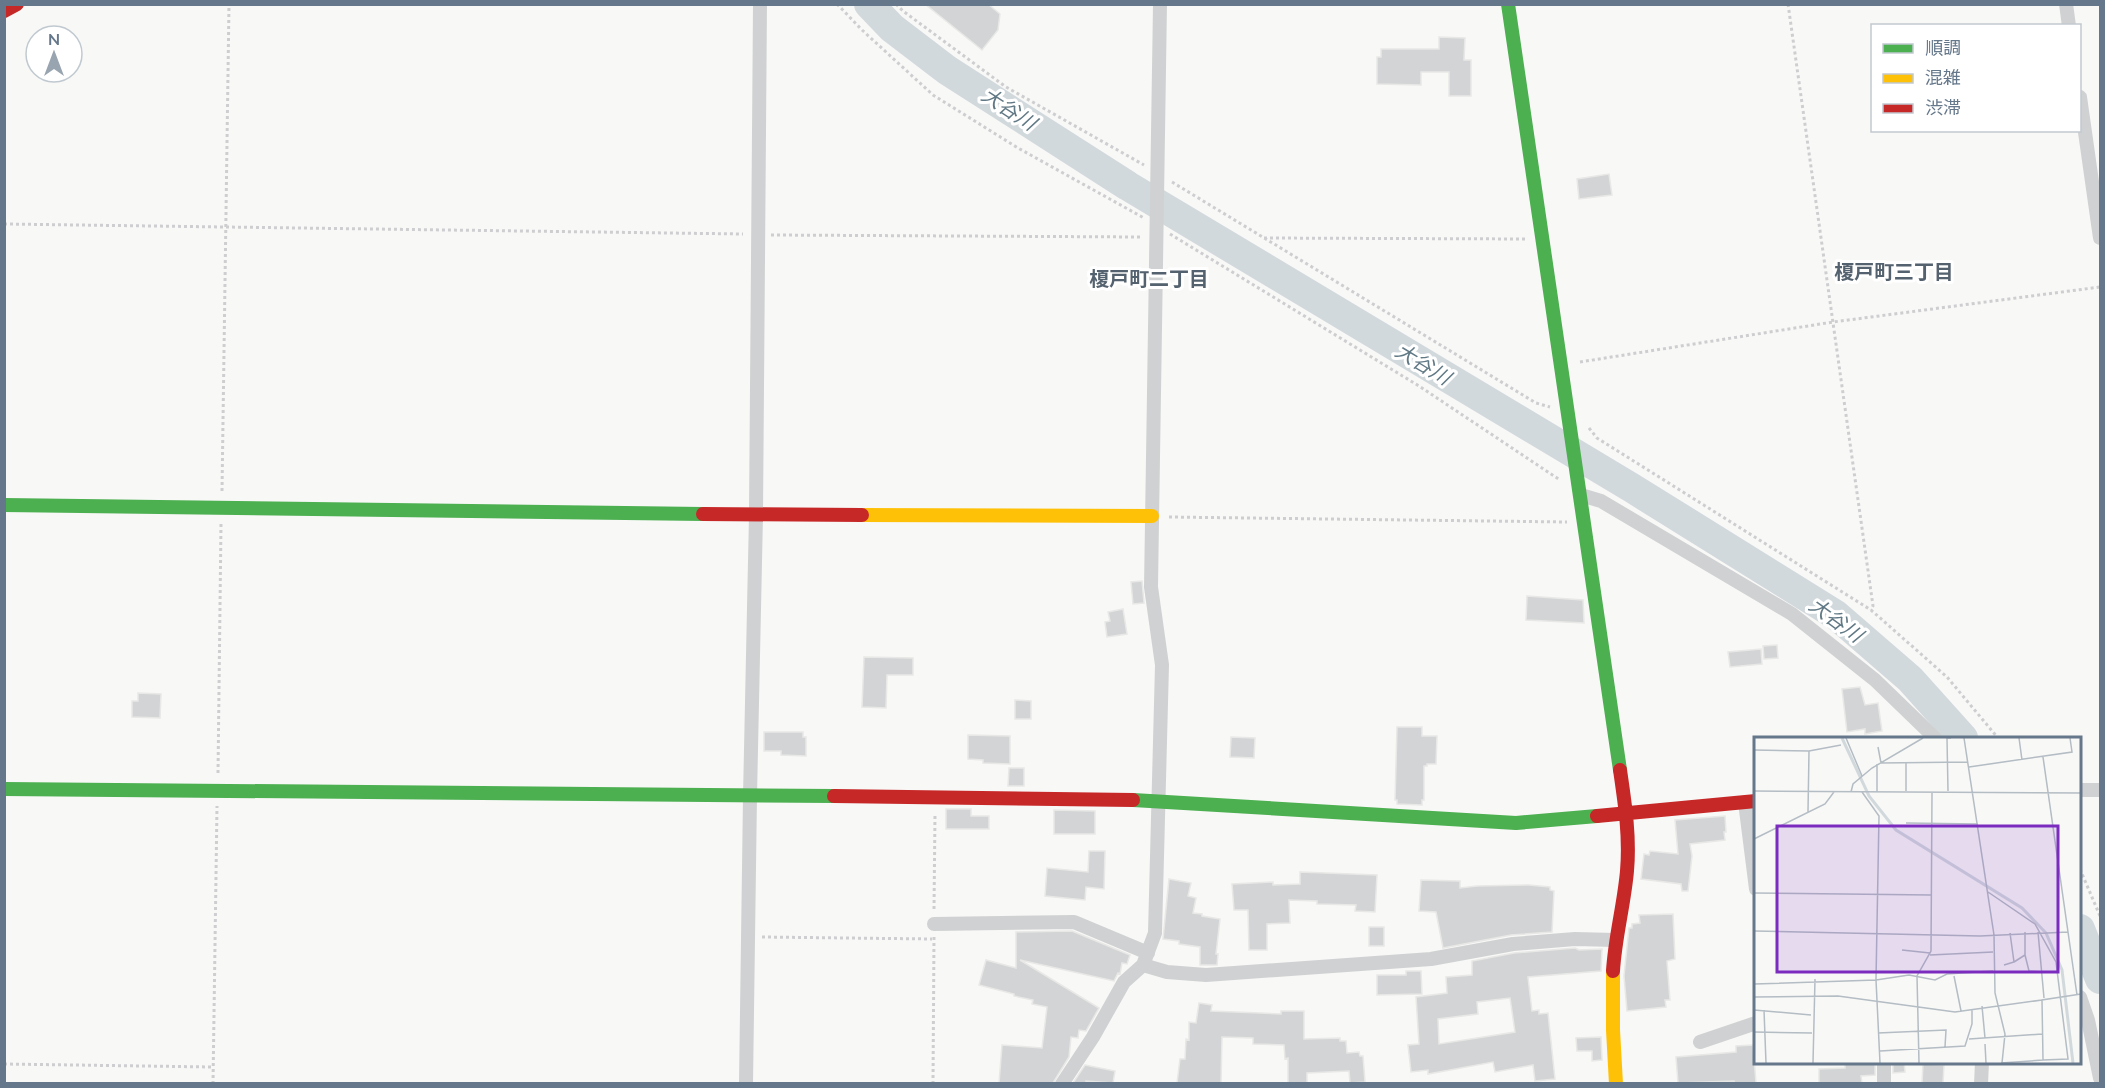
<svg xmlns="http://www.w3.org/2000/svg" width="2105" height="1088" font-family="Mulish,'Noto Sans JP',sans-serif">
<rect width="100%" height="100%" fill="#f8f8f7"/>
<g fill="none" stroke-linecap="round" stroke-linejoin="round">
<path stroke="#d2d9dd" stroke-width="30" d="M869,4l23,24 55,42 181,116 504,302 204,127 74,64 53,59
M2080,929l20,50"/>
</g>
<path fill="#d3d4d5" stroke="#e8e8e6" stroke-width="1.5" fill-rule="evenodd" d="M925,4h63l12,10 -2,16 -16,20z
M1439,37l26,1 -1,22h7v36h-22v-24h-28v13l-44,-1v-27h4v-8h58z
M1609,174l3,21 -33,4 -2,-20z
M1142,581l2,22 -11,1 -2,-22z
M1527,596l56,4 1,23 -58,-3z
M1123,609l4,25 -20,3 -2,-15 5,-1 -2,-9z
M1777,645l1,13 -14,1 -1,-13z
M1761,649l1,15 -32,3 -2,-15z
M864,657l49,1v17h-26l-1,33 -24,-1z
M1860,687l5,18 13,-2 4,28 -17,3v-5l-18,3 -5,-43z
M138,693l23,1 -1,24 -28,-1v-16h6z
M1015,700l16,1v18h-16z
M1397,727h25v9h15l-1,28h-9v2h-3v34h-2v5l-25,-1v-4h-2z
M764,732h39v5h3v19l-25,-1v-4h-17z
M968,735l42,1v28l-27,-1v-3l-15,-1z
M1231,737l24,1 -1,20 -24,-1z
M1009,768h15v18h-16z
M946,809h25v7h18v13h-43z
M1054,810l41,1v23h-41z
M1725,816l1,16h-2l1,8 -35,4 2,12 -4,35h-6l-1,-7 -40,-5 3,-25 5,1 1,-4 28,3 -3,-34z
M1089,851h16l-1,38 -18,-2 -1,13 -40,-4 2,-28 41,4z
M1300,872l77,3 -2,37 -20,-1 1,-6 -39,-1v-3l-28,-1 1,23 -23,1v26h-18l-1,-40h-14l-2,-26 41,-2v3l27,-1z
M1169,879l22,4 -3,13 8,2 -3,15 9,1v2l18,3 -4,35h2l-1,11h-17v-18l-21,-3v-3l-16,-2z
M1421,880l39,1v7l17,-2 52,-1 21,2v3l4,1 -2,41 -41,3 -68,13 -7,-36 -17,-1z
M1673,914l2,45 -8,2 3,39h-5l1,7 -39,4 -3,-35 5,-48h3v-4l8,-1 -1,-8z
M1369,927h15v19h-15z
M1072,931l58,24 -3,9 -5,-1 -2,11 -2,-1 -4,8 -94,-21 79,48 -13,23 -7,-1 -1,8 -7,-1 -2,20 -16,26h-54l3,-38 40,3 5,-41 -15,-3 1,-4 -19,-4v-2l-35,-9 7,-25 30,8v-36z
M1575,948l4,2 23,-1 -1,22 -73,6 4,34 7,-1v4l9,-1 7,66 -20,2 -2,-16 -38,7 -2,-10 -65,12v-4l-17,2 -3,-27 11,-1 -3,-47 31,-4 -1,-16 26,-2v-14l42,-8zM1510,998l5,34 -76,12 -1,-25 40,-5 -1,-12z
M1406,971h15l1,23 -45,1v-20h29z
M1199,1003l13,2 -1,6 70,3v-3h23v28l36,-1v3h6l1,12 12,-1 1,4h3l2,26 -15,1 -1,-12 -42,2v10h-19v-25l-3,1 -1,-14 -31,-1v-6l-31,-1 -1,46h-44l3,-24h5l1,-20 3,1v-18l7,1z
M1601,1037l1,23 -10,1v-10h-15l-1,-13z
M1753,1045l3,38h-21l-1,-2 -56,2 -2,-26 60,-5v-6z
M1845,1062h30v13l-14,1 1,7h-43v-14l26,-1z
M1893,1062h11l1,10 -12,1z
M1923,1064l21,1 -1,18h-21z
M1085,1065l30,6 -2,12 -27,-2v2h-13z"/>
<g fill="none" stroke-linecap="round" stroke-linejoin="round">
<path stroke="#ceced0" stroke-width="3" stroke-dasharray="3 3" stroke-linecap="butt" d="M837,4l25,26 71,65 85,53 126,70
M896,4l7,7 103,76 138,78
M1788,4l85,602 -2,4
M1172,182l364,221 14,4
M4,224l739,10
M1170,234l249,152 141,94
M771,235l371,2
M1264,238l264,1
M1580,362l253,-40 267,-35
M1589,428l8,10 274,172 76,67 51,61
M222,491l7,-487
M1169,517l398,5
M218,773l3,-249
M2080,869l20,47
M934,909l1,-95
M762,937l170,2
M4,1064l209,3
M213,1084l4,-278
M933,1084l1,-147"/>
<path stroke="#d0d1d2" stroke-width="14" d="M2066,4l3,22
M2080,97l20,141
M1581,495l20,6 191,113 83,66 60,58
M2080,790h20
M1745,802l11,87
M934,924l140,-2 74,31
M1143,965l24,7 39,3 225,-16 82,-15 62,-5 40,1
M2080,997l8,23 12,58
M1700,1042l56,-19
M1884,1062v22
M746,1084l4,-288 6,-281 4,-511
M1062,1084l31,-47 31,-55 19,-17 12,-32 7,-268 -11,-78 9,-583
M1981,1084l1,-22"/>
<path stroke="#4caf50" stroke-width="14" d="M1508,4l112,766
M4,505l699,9
M4,789l830,7
M1133,800l383,23 81,-7"/>
<path stroke="#ffc107" stroke-width="14" d="M862,515l290,1
M1613,971v59l3,54"/>
<path stroke="#c62828" stroke-width="14" d="M4,11l13,-7
M703,514l159,1
M834,796l299,4
M1597,816l159,-15
M1613,971c2,-34 11,-66 14,-100 3,-34 -2,-67 -7,-101"/>
</g>
<g text-anchor="middle" stroke-width="6" stroke-linejoin="round" paint-order="stroke">
<g font-size="20" font-style="italic" fill="#617985" stroke="#fff">
<text transform="translate(1009 109) rotate(33)" y="7">大谷川</text>
<text transform="translate(1423 364) rotate(31)" y="7">大谷川</text>
<text transform="translate(1836 620) rotate(36)" y="7">大谷川</text>
</g>
<g font-size="20" font-weight="bold" fill="#54616e" stroke="#fff">
<text x="1894" y="279">榎戸町三丁目</text>
<text x="1149" y="286">榎戸町二丁目</text>
</g>
</g>
<g transform="translate(1754 737)">
<rect width="327" height="327" fill="#f8f8f7"/>
<path fill="none" stroke="#d2d9dd" stroke-width="3" d="M88,1l27,58 27,34 126,78 24,25 16,37 11,93"/>
<path fill="none" stroke="#b4bcc4" stroke-width="1.5" d="M92,1l16,38M210,1l30,197 1,58 10,41 -3,29M265,1l3,22M124,10l3,16 87,-1M0,13l55,1 32,-6M289,20l34,238M152,26v28M123,27v28M215,30l103,-15 -2,-14M0,54l327,2M194,54l-1,-53h4M97,55l2,-8 19,-16 51,-30M108,55l17,24 -3,164 4,83M54,75l1,-61M152,86l72,1M0,102l71,-35 9,-12M234,155l47,32 21,38 12,97 -25,1M0,156l177,2M0,194l226,5 88,-4M284,195l6,66M148,213l28,3M176,218l63,-3M271,218l4,16 13,1M260,225l11,-7v-23M250,228l10,-3 -4,-29M200,239l7,35M0,247l122,-4 33,-5 26,5 12,-6 46,-3M0,260l84,-1 117,16 87,-12M228,269l3,32M0,273l57,5M10,273l2,53M0,295l58,1M124,296l68,-3 -1,17M215,302l73,-5M231,307l1,19M126,314l85,-5 7,-22v-15M59,326l2,-84M165,326l-2,-87 14,-25 1,-158M247,326l42,-3 -1,-60 39,-6"/>
<path fill="#7b2cbf" fill-opacity="0.15" stroke="#7b2cbf" stroke-width="3" d="M23,89h281v146h-281z"/>
<rect width="327" height="327" fill="none" stroke="#65778a" stroke-width="3"/>
</g>
<rect width="2105" height="1088" fill="none" stroke="#65778a" stroke-width="12"/>
<rect x="1871" y="24" width="210" height="108" fill="#ffffff" stroke="#c1c9d0" stroke-width="1.5"/>
<rect x="1883" y="44" width="30" height="9" fill="#4caf50" stroke="#c1c9d0" stroke-width="1.5"/>
<text x="1925" y="54" font-size="18" fill="#65778a">順調</text>
<rect x="1883" y="74" width="30" height="9" fill="#ffc107" stroke="#c1c9d0" stroke-width="1.5"/>
<text x="1925" y="84" font-size="18" fill="#65778a">混雑</text>
<rect x="1883" y="104" width="30" height="9" fill="#c62828" stroke="#c1c9d0" stroke-width="1.5"/>
<text x="1925" y="114" font-size="18" fill="#65778a">渋滞</text>
<g transform="translate(54 54)"><circle r="28" fill="#ffffff" stroke="#c1c9d0" stroke-width="1.5"/>
<path d="M0-4.5L10 22L0 15L-10 22Z" fill="#98a4b0"/>
<text y="-9" font-size="16" font-weight="bold" text-anchor="middle" fill="#65778a">N</text>
</g>
</svg>
